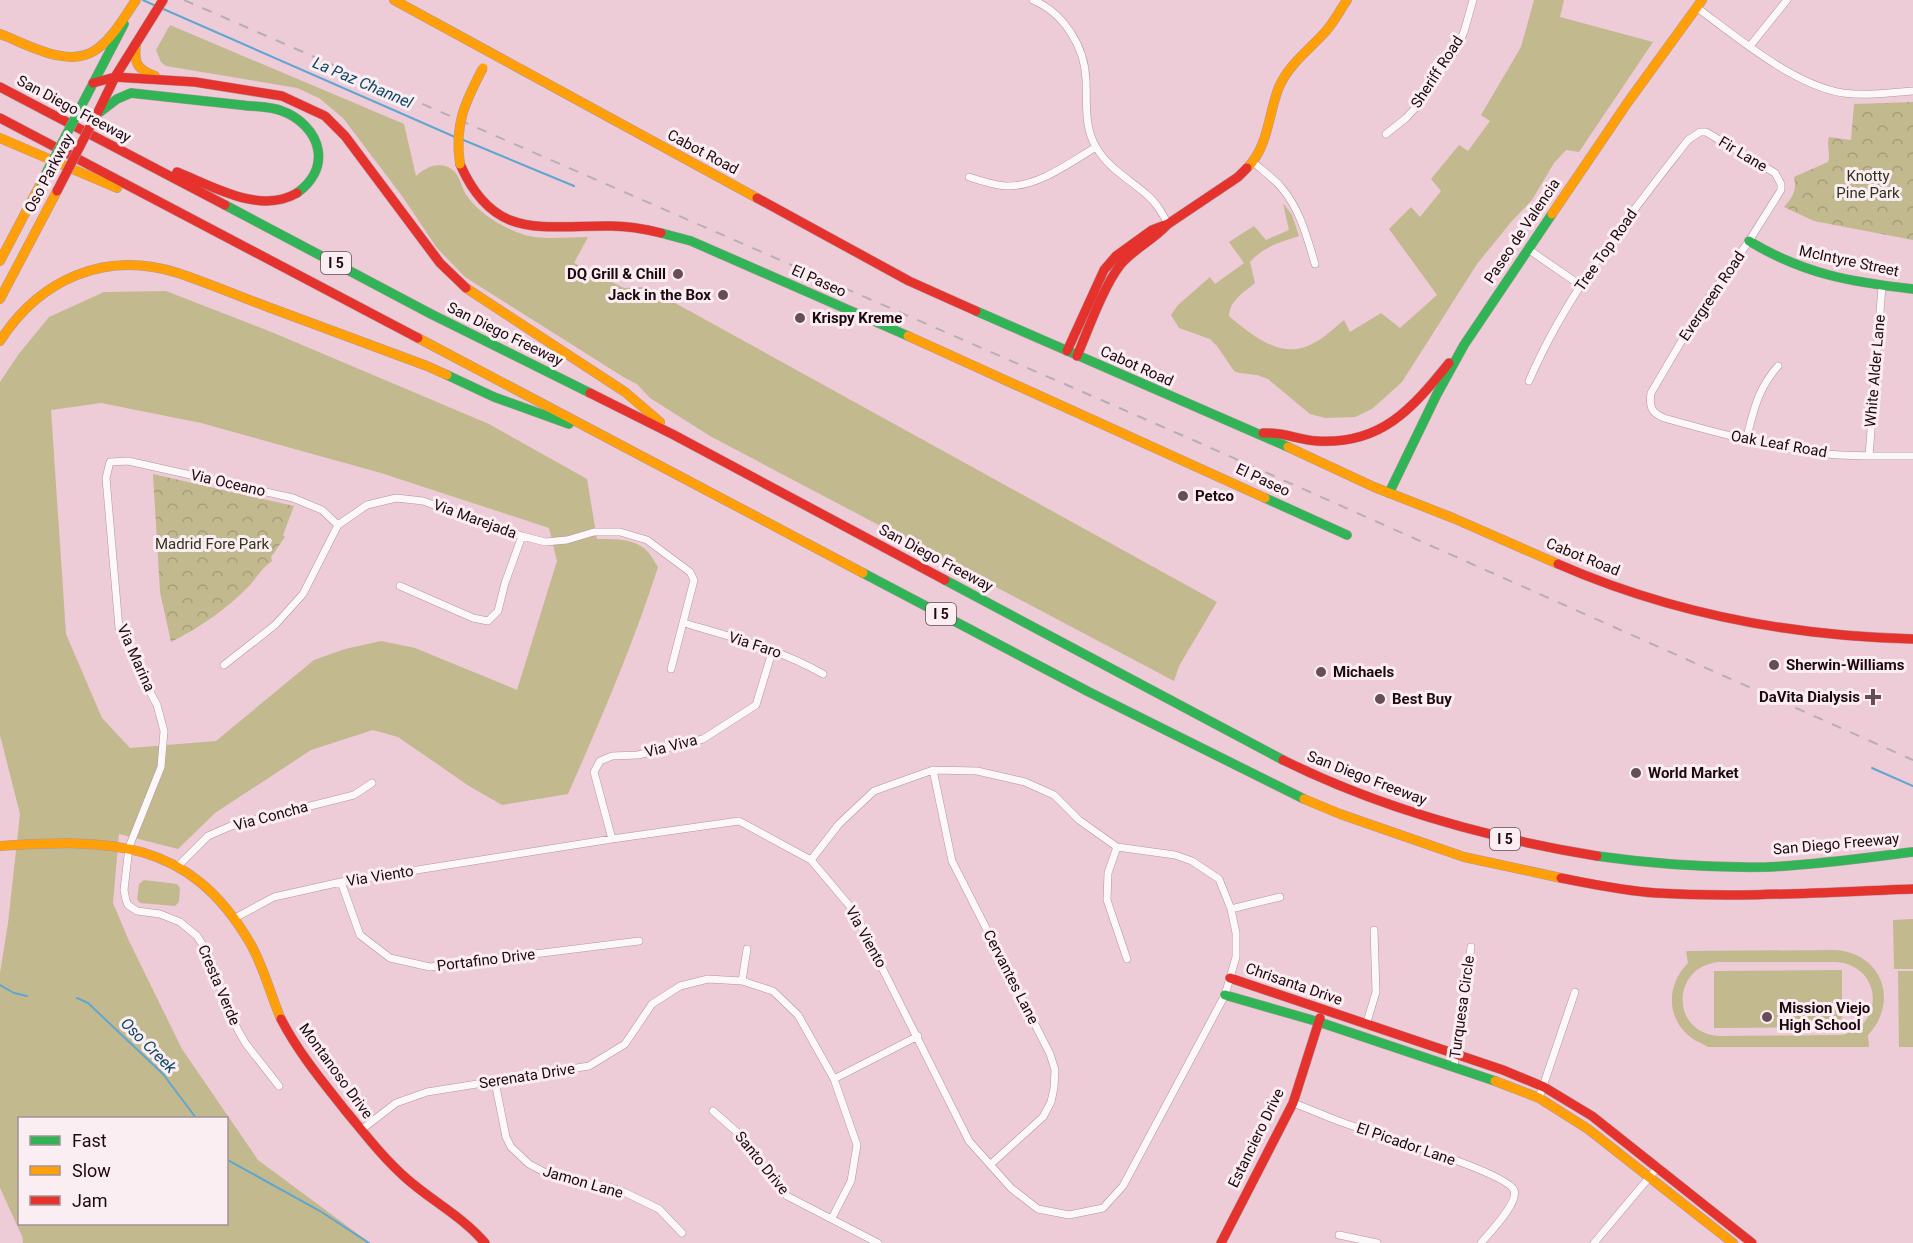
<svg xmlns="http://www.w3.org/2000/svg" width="1913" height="1243" font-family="Roboto,sans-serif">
<defs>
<pattern id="park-crowns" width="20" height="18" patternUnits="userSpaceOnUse" patternTransform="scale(1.5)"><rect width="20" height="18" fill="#c2b98f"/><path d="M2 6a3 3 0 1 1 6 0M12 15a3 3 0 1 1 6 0" fill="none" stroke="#a69e7a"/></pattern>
</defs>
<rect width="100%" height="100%" fill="#edcbd7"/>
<path fill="#c2b98f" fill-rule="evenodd" d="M1534,0h30l-4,17 93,25 -74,110 -13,-2 -12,13 -22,37 -20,21 -35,43 -75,118 -30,27 -17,8 -30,1 -15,-4 -42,-35 -11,-4 -18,-2 -5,-2 -17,-25 -7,-7 -31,-11 -8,-13 7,-10 32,-28 5,7 29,-21 -15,-21 25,-16 12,14 23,-10 -6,-27 9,12 7,21c-19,6 -36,11 -49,26l5,21c-12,10 -25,17 -26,33 20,17 48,41 76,31 15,-5 27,-17 39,-27l6,12 31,-19 19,15 37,-33 -48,-66 22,-22 9,10 21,-26 -10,-12 28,-34 9,6 22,-30 -9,-6 40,-68z
M170,25l234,99 12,52c10,-9 25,-16 38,-5 6,6 8,18 13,25 12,17 33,30 52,37 19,8 48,4 69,4l-14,26 50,25 22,-1 571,315 -38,64 -5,15 -464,-245 -60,-38 -13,-14 -12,-6 -160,-101 -28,-29 -35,-52 -59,-78 -24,-20 -22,-10 -131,-22 -5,-4 -5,-12z
M166,291l103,40 220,93 98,55 10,60c15,0 38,-1 50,12 4,4 7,10 11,16 -25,78 -57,152 -90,227l-66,11 -33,-19 -71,-49 -25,-7 -62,20 -96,63 -37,36 -59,-15 -6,69 16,38 53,108 76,111 112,83h-347l-1,-7 -22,-48v-215l8,-50 12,-109 -20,-79v-353l18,-27 31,-38 55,-25zM101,403l100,20 180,50 168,55 8,33 -40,129 -102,-42 -34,-7 -36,8 -31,11 -98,81 -86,7 -28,-30 -36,-84 -15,-224zM20,1118h206v106h-206z
M144,880l33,4 3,4 -1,14 -4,4 -35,-3 -3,-4 2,-15z
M1913,919v50h-19l-1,-49z
M1836,950c47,4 63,52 32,85l1,12h-161c-6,-4 -14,-6 -20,-12 -23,-20 -20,-52 0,-72l-2,-12zM1719,962h117c46,3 50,63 6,73l-123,1c-49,-3 -48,-70 0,-74z
M1842,970v57l-128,1v-57z
M1898,971h15v76h-14z"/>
<path fill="url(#park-crowns)" d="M1913,102v138l-99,-19 -30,-14c9,-10 13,-17 10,-30l34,-15c3,-9 -2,-17 1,-25l22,3 3,-36z
M153,474l141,32 -11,29 2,2 -14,20 1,4c-10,7 -14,15 -22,24 -22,23 -51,43 -79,57l-11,-50z"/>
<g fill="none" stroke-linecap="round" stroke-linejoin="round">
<path stroke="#60a6d0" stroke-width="2" d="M143,0l13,6
M161,8l294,129
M461,139l113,47
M1872,768l41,18
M0,985l14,8 13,3
M77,998l11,5 75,71 33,44
M226,1159l94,52 49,32"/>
<defs>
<path id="street" d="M1033,0c31,13 52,47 53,80 1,23 -2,47 10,67 12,21 33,32 50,47 10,8 16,19 22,30
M1696,7c41,30 97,78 147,86 23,3 47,0 70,-2
M1750,46l37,-46
M1386,134l20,-16 12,-13 38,-56 8,-17 9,-32
M1253,162c9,8 20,16 28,25 19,22 26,50 34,77
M969,177c12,4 24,8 37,9 32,1 63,-23 90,-39
M1528,249l52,36
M1529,381c38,-89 100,-165 159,-241l12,-8h6l69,41 6,11v6l-32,51 -51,72 -47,80c-2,13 0,20 13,25 50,14 101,28 152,35 32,4 65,3 97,3
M1746,440c8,-30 11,-50 32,-74
M1869,456l13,-170
M400,586l73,32 15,3 10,-10 7,-28 17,-47
M684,623c48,14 95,26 139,51
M224,665l51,-40 28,-31 35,-69 29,-20 29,-7 27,3 99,35 23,6 22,-2 27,-8h26l27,8 43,32 4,8 -23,89
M933,770l19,91 98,193 5,16 -1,18 -3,14 -8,15 -52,47
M612,839l-18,-67 6,-11 12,-5 26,-1 65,-16 53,-34 17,-56
M1117,847l-9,26 -1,27 20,59
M179,865l29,-29 23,-10 123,-31 18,-12
M341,882l19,53 30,23 40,9 209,-26
M1231,909l49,-12
M235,918l39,-21 67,-15 271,-43 127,-18 72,39 42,50 116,231 42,47 27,21 31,6 34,-7 20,-22 102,-191 11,-38v-24l-5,-24 -12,-30 -27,-18 -17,-6 -58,-8 -38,-27 -25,-25 -29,-13 -48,-11 -44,-1 -59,21 -35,33 -28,36
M742,981l5,-32
M1366,1025l10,-33 -2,-62
M1454,1067l17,-120
M834,1079l84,-43
M495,1082l11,55 5,10 18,17 17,9 66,15 12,4 35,17 23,24
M279,1086l-33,-42 -7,-12 -9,-18 -22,-61 -11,-17 -17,-14 -20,-8 -23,-3 -9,-6 -2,-5 -2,-10 5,-43 32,-80 3,-36 -7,-26 -27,-51 -11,-26 -13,-150 4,-16 18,-1 165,37 29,12 16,15
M1539,1098l36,-106
M1293,1103c17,6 34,14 51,20 27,10 161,48 170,67 5,13 -24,42 -33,53
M713,1111l25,22 49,63 91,47
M361,1130l35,-27 31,-11 162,-26 36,-22 27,-40 28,-18 28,-7 34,2 31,10 25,24 36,64 23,66 -6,36 -19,37
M1339,1235l38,8
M1594,1243l64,-76"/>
<path id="fast" d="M87,95l37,-71
M96,115l21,-16 14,-6c37,4 73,8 110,12 13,2 29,1 41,6 17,6 33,21 36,39 3,18 -7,33 -21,43
M225,205l206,109 159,79
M661,233l30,8 217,95
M1749,241c55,33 101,41 164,48
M976,311l312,136
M447,375l47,22 75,27
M1389,493l48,-99 27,-49 88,-131
M1265,498l82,37
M863,573l226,119 215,107
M945,580l338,180
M1597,856c56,8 113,12 170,11 49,-2 97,-9 146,-15
M1225,995l94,27 176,59"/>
<path id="slow" d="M394,0l363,198
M0,34c27,10 66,34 94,17 18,-11 30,-34 42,-51
M136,43c-2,20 0,26 19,33
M0,138l117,50
M1247,168c22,-22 21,-54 32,-81 10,-23 31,-38 47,-56 8,-9 14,-21 21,-31
M1552,214l76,-112 74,-102
M0,261l41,-78
M466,288l159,104 35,30
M0,299l57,-108
M908,336l357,162
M418,338l445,235
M0,341c40,-62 105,-91 178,-68 30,10 60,23 90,34 53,20 106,39 159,59l20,9
M1288,447l86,40 79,31 105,46
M1304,799l36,15 124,43 97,21
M0,846c109,-7 189,-8 250,97 14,24 20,51 31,76
M1495,1081l44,17 49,31 145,114"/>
<path id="jam" d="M93,83l22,-6 80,5 87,14 43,20 20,20 95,127 26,25
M0,87l225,118
M97,114l18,-37 48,-77
M0,118l418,220
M460,164c34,78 82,61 151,62 17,0 34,3 50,7
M177,172c35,14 83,43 120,21
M757,198l152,83 67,30
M1067,351l37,-81 12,-14 36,-26 16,-6 70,-47 9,-9
M1077,356c11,-26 27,-71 44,-92 13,-15 32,-24 46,-39
M590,393l84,42 271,145
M1263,433c22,-1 35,7 54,8 64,4 95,-32 132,-78
M1558,564c112,49 233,72 355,75
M1283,760c99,49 205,78 314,96
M1561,878c31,6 63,13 95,15 85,5 172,-1 257,-4
M1230,978l273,92 41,17 48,29 160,127
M281,1019c17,33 41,62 64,91 20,24 38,48 62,69 25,22 56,38 78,64
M1221,1243l72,-140 27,-85"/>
</defs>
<use href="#street" stroke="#b0969f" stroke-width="8"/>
<use href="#fast" stroke="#b0969f" stroke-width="10"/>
<use href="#slow" stroke="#b0969f" stroke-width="10"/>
<use href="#jam" stroke="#b0969f" stroke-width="10"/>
<use href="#street" stroke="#fcf7f9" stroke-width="7"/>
<use href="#fast" stroke="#30b455" stroke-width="9"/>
<use href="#slow" stroke="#ff9f0a" stroke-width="9"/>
<use href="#jam" stroke="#e5322d" stroke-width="9"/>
<path stroke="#b7afb2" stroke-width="2" stroke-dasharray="10 10" stroke-linecap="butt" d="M184,0l1018,444 711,316"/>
<defs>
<path id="fast-bridge" d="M41,183l46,-88"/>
<path id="slow-bridge" d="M460,164c-6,-39 5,-62 23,-96"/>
<path id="jam-bridge" d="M57,191l39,-76"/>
</defs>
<use href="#fast-bridge" stroke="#b0969f" stroke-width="10" stroke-linecap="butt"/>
<use href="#slow-bridge" stroke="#b0969f" stroke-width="10" stroke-linecap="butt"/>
<use href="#jam-bridge" stroke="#b0969f" stroke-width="10" stroke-linecap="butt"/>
<use href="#fast-bridge" stroke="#30b455" stroke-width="9"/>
<use href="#slow-bridge" stroke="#ff9f0a" stroke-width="9"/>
<use href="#jam-bridge" stroke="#e5322d" stroke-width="9"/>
</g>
<g fill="#664d56" stroke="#fbeef2" stroke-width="2">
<circle cx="678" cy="274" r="6"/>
<circle cx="723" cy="295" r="6"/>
<circle cx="800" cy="318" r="6"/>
<circle cx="1183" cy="496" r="6"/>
<circle cx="1774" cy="665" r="6"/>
<circle cx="1321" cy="672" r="6"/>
<path d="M1870 688h6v6h6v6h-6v6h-6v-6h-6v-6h6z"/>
<circle cx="1380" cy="699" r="6"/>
<circle cx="1636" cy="773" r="6"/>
<circle cx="1767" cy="1017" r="6"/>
</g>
<g text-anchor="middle" stroke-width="6" stroke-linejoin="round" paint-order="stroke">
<g fill="#fbeef2" stroke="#604e54" stroke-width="1.5">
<rect x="321" y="252" width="30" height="22" rx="4.5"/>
<rect x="926" y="603" width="30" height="22" rx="4.5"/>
<rect x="1490" y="828" width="30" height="22" rx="4.5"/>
</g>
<g font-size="14" font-weight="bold" fill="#1e0911">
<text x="336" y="268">I 5</text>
<text x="941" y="619">I 5</text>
<text x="1505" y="844">I 5</text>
</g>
<g font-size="15" fill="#1e0911" stroke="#fbeef2">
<text transform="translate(1437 72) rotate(-57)" y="5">Sheriff Road</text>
<text transform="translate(74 109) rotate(28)" y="5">San Diego Freeway</text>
<text transform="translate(703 152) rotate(28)" y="5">Cabot Road</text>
<text transform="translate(1743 154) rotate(31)" y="5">Fir Lane</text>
<text transform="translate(49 173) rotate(-62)" y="5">Oso Parkway</text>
<text transform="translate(1522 231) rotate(-56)" y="5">Paseo de Valencia</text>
<text transform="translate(1606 250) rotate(-55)" y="5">Tree Top Road</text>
<text transform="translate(1849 261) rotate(12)" y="5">McIntyre Street</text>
<text transform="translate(819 281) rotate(24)" y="5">El Paseo</text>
<text transform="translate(1712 296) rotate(-56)" y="5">Evergreen Road</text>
<text transform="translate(505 334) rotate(26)" y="5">San Diego Freeway</text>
<text transform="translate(1137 366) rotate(24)" y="5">Cabot Road</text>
<text transform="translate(1875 371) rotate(-85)" y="5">White Alder Lane</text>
<text transform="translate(1779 444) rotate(10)" y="5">Oak Leaf Road</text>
<text transform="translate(1263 480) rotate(25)" y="5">El Paseo</text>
<text transform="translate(228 483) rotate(13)" y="5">Via Oceano</text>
<text transform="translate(475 519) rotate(20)" y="5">Via Marejada</text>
<text transform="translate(1583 557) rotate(22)" y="5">Cabot Road</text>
<text transform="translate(936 558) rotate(28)" y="5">San Diego Freeway</text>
<text transform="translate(755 645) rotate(18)" y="5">Via Faro</text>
<text transform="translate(136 658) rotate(66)" y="5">Via Marina</text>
<text transform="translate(671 746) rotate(-14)" y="5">Via Viva</text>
<text transform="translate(1367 778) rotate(21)" y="5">San Diego Freeway</text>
<text transform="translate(271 816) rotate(-15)" y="5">Via Concha</text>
<text transform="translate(1836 844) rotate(-5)" y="5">San Diego Freeway</text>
<text transform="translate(380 876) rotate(-9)" y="5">Via Viento</text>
<text transform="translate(866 937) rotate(61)" y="5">Via Viento</text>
<text transform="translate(486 960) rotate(-7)" y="5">Portafino Drive</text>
<text transform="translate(1011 977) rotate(63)" y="5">Cervantes Lane</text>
<text transform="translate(1294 984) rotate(19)" y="5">Chrisanta Drive</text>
<text transform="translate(219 985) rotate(67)" y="5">Cresta Verde</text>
<text transform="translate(1462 1007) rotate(-82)" y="5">Turquesa Circle</text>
<text transform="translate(336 1071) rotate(54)" y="5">Montanoso Drive</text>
<text transform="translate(527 1076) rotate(-9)" y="5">Serenata Drive</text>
<text transform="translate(1256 1138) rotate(-64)" y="5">Estanciero Drive</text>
<text transform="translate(1406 1144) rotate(19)" y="5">El Picador Lane</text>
<text transform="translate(762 1163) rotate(51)" y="5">Santo Drive</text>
<text transform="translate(583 1182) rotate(16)" y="5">Jamon Lane</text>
</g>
<g font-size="15" fill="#30341d" stroke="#fbeef2">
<text x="1868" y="181">Knotty<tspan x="1868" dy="17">Pine Park</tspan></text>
<text x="212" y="549">Madrid Fore Park</text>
</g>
<g font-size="15" font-weight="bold" fill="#1e0911" stroke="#fbeef2" text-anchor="start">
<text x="666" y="279" text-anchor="end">DQ Grill &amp; Chill</text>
<text x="711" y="300" text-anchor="end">Jack in the Box</text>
<text x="812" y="323">Krispy Kreme</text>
<text x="1195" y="501">Petco</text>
<text x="1786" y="670">Sherwin-Williams</text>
<text x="1333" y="677">Michaels</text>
<text x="1860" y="702" text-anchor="end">DaVita Dialysis</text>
<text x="1392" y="704">Best Buy</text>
<text x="1648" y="778">World Market</text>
<text x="1779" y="1013">Mission Viejo<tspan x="1779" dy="17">High School</tspan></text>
</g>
<g font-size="16" font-style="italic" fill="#0c4864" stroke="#fbeef2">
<text transform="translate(363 82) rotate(23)" y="6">La Paz Channel</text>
<text transform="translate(149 1045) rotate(45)" y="6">Oso Creek</text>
</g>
</g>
<rect x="18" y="1117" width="210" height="108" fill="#fbeef2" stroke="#a39298" stroke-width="1.5"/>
<rect x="30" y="1136" width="30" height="9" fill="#30b455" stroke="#a39298" stroke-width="1.5"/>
<text x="72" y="1147" font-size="18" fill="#1e0911">Fast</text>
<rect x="30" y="1166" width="30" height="9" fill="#ff9f0a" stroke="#a39298" stroke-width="1.5"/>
<text x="72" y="1177" font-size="18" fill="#1e0911">Slow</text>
<rect x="30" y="1196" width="30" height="9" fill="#e5322d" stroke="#a39298" stroke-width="1.5"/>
<text x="72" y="1207" font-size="18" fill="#1e0911">Jam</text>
</svg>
